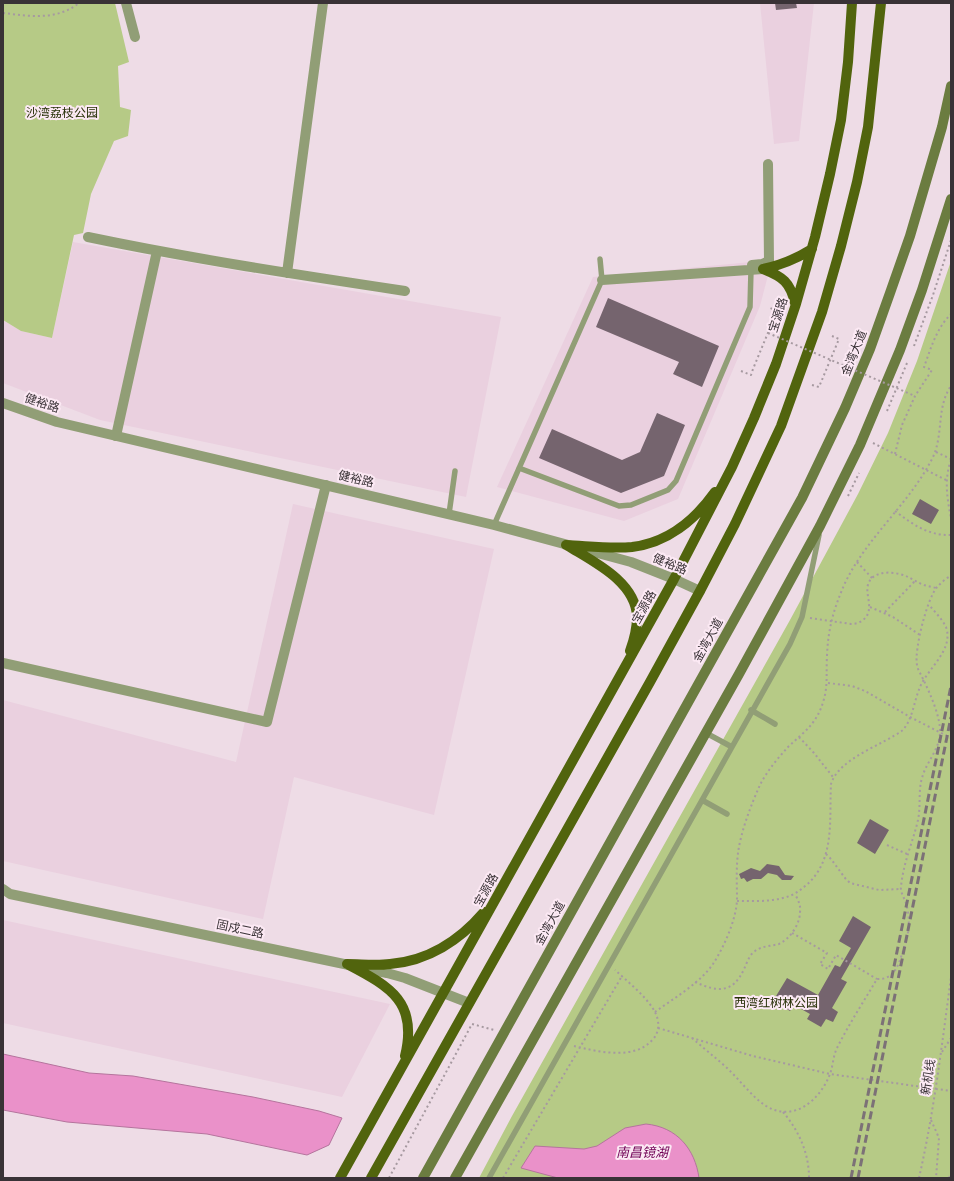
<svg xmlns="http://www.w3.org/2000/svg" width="954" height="1181" font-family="Roboto,'Noto Sans SC',sans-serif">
<rect width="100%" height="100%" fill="#eedce6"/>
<path fill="#ead0df" d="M760,3h54l-15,138 -25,3z
M73,242l428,75 -35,180 -366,-77 -97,-37v-63l18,11 31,7z
M772,260l-12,46 -82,193 -54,22 -127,-34 96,-210z
M293,504l201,45 -60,266 -140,-38 -31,142 -260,-58v-161l233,62z
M3,920l257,56 130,28 -48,93 -339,-74z"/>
<path fill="#b6ca86" d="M3,3h112l14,59 -11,4 2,41 11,3 -3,26 -14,5 -23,53 -8,39 -9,2 -22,103 -31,-7 -18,-11z
M951,261v917h-472l33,-62 278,-496 68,-126 30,-61 29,-72z"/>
<path fill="#ea91c9" stroke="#b5749d" d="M3,1054l86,19 44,3 120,21 66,14 23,7 -13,27 -22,10 -100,-21 -140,-12 -64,-12z
M646,1124c31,3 49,25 53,54h-141l-37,-10 14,-22 49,3 13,-3 28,-18z"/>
<path fill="#75646e" d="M775,3h21l1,5 -21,2z
M608,298l111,48 -17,41 -29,-13 6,-12 -83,-35z
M657,413l28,12 -21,51 -43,17 -82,-35 13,-29 70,31 18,-8z
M920,499l19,11 -8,14 -19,-10z
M870,819l19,11 -14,24 -18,-11z
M767,864l12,2 6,9 9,1 -3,4h-9l-5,-5 -9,-2 -7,6h-8l-6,3 -3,-4 -3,1 -2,-5 12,-6 9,3z
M853,916l18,11 -30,52 6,3 -15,26 6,4 -5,10 -7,-3 -5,8 -14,-8 3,-5 -16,-9 -4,6 -17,-10 14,-23 31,17 17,-30 5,2 11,-19 -12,-7z"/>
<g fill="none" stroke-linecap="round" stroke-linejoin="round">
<path stroke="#a699a0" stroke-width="2" stroke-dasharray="2 3" stroke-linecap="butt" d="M3,13c27,3 53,8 76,-10
M914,346l19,-51 18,-55
M741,371l10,4 2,-6 24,-58 -9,-4
M812,385l7,2 20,-48 -7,-3
M887,411l20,-48
M873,443l73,37
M936,452l15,7
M895,454l7,-29 13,-29 17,-26 -8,-3c7,-19 12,-38 27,-53
M951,460c-7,19 -4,38 0,58
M848,496l11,-23
M895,511c17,13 34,25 56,24
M857,562l15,16
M870,607l23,10 27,18
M885,612l30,-31
M810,618l41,6c9,0 18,-6 18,-16 1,-10 -6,-21 3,-30 9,-8 25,-6 36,-1 5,2 10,6 16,8 4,1 8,2 12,3
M828,683l24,3 13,5 45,26 41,21
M799,737l15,16 19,24
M887,845l20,9
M826,854l5,5 14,19 5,5 29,7 22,-1
M737,901c15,0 31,1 46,-3 9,-2 15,-6 21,-11 32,-25 25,-68 27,-103 8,-26 52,-39 72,-54 10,-12 11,-29 17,-43 8,-19 34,-37 26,-60 -4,-8 -11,-15 -17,-22
M792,933l35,20 -7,11 8,5 8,-14 41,24
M695,982c22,10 38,12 49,-13 3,-6 5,-14 11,-18 7,-5 16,-5 24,-7 11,-5 21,-20 21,-32 1,-7 -2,-12 -5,-18
M655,1012c19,-14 44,-28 58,-48 11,-17 23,-44 24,-64 0,-16 -1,-31 1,-47 3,-22 13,-48 22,-68 7,-14 18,-27 28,-38 18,-17 29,-23 36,-48 4,-14 2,-28 3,-43 1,-28 7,-48 18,-73 22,-46 64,-79 87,-124 12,-23 4,-52 19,-73
M658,1028l95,28 77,18 121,17
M692,1038c11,10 23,19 35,30 13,12 24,28 39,38 28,17 54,-6 64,-32 3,-8 3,-18 7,-26 12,-24 27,-47 40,-69 16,1 21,-12 25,-25 6,-16 9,-31 5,-47 -1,-7 -7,-14 -6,-20 2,-24 12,-45 17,-67 3,-14 0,-29 4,-42 4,-16 17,-27 18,-45 1,-15 -10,-40 -17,-54 -2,-5 -5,-8 -6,-14 -3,-15 10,-66 20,-78 4,-4 9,-9 14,-11
M574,1046c25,6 62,15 80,-8 6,-8 5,-18 1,-26 -9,-16 -27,-30 -40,-42
M942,1052l9,-14
M783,1112c16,19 26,41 26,66
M931,1120l8,18 -3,40
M389,1178l83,-154 22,6
M503,1178l119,-202
M919,1178c15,-66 23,-134 32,-201
M949,1178l2,-5"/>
<path stroke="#919e76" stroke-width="5.5" d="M519,468l100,38 12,-1 37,-15 8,-9 74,-174 1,-37
M449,514l6,-43
M494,525l108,-245 -2,-21
M751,710l24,14
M732,747l58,-103 12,-27 17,-82
M702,800l25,14
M489,1178l243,-431 -26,-14"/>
<path stroke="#919e76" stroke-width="10" d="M126,3l9,34
M88,237c105,22 211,38 317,54
M762,264l7,-3 -1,-97
M287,273l36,-270
M602,280l161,-11 -1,-5 -10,1
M116,436l41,-185
M3,663l264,59 59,-237"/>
<path stroke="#919e76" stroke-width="10" d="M3,403l54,19 437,103 137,37 43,17 26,12
M3,889l7,5 377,79 18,5 64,25"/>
<path stroke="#6b7c40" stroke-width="10" d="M423,1178l379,-680 43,-90 25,-59 20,-56 20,-57 32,-109 9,-41
M455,1178l284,-504 81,-148 40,-81 40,-95 22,-60 29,-91"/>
<path stroke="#51640d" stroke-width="10" d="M763,269c19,-4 33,-10 49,-20
M763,269c20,8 27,13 32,34
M566,545c22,1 44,4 66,2 35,-4 63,-27 83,-55
M568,546c26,16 68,36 69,71 0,12 -3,23 -7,34
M347,964c14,0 29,2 43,0 38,-3 70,-24 94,-52
M349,965c42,22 69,38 56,91
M340,1178l334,-599 58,-112 22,-49 22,-54 20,-60 19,-67 15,-63 11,-54 7,-58 4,-59
M371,1178l279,-496 50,-91 35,-67 46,-98 41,-114 19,-66 16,-64 11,-55 13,-124"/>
<path stroke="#7c7177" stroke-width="3" stroke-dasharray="8 4" stroke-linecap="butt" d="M851,1178l100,-492
M858,1178l93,-461"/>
<path stroke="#a699a0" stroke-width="2" stroke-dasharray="2 3" stroke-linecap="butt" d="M768,333l147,63"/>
</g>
<g text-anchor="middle" stroke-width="4" stroke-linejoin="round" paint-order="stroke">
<g font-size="12" fill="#252f05" stroke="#fce9f4">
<text x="62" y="117">沙湾荔枝公园</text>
<text x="776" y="1007">西湾红树林公园</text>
</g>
<g font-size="12" fill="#393236" stroke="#fce9f4">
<text transform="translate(778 315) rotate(-72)" y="4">宝源路</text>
<text transform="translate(854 353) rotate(-68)" y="4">金湾大道</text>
<text transform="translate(42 403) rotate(18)" y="4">健裕路</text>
<text transform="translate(356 479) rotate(13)" y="4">健裕路</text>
<text transform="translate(670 564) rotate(22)" y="4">健裕路</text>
<text transform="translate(644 607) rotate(-61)" y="4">宝源路</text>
<text transform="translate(708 640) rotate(-61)" y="4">金湾大道</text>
<text transform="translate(486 890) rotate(-61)" y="4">宝源路</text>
<text transform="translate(550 923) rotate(-61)" y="4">金湾大道</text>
<text transform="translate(240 929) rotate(12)" y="4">固戍二路</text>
<text transform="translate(928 1077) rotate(-81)" y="4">新机线</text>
</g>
<g font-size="13" font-style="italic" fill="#700155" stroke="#fce9f4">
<text x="642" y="1157">南昌镜湖</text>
</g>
</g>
<rect width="954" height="1181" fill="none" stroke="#393236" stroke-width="8"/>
</svg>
